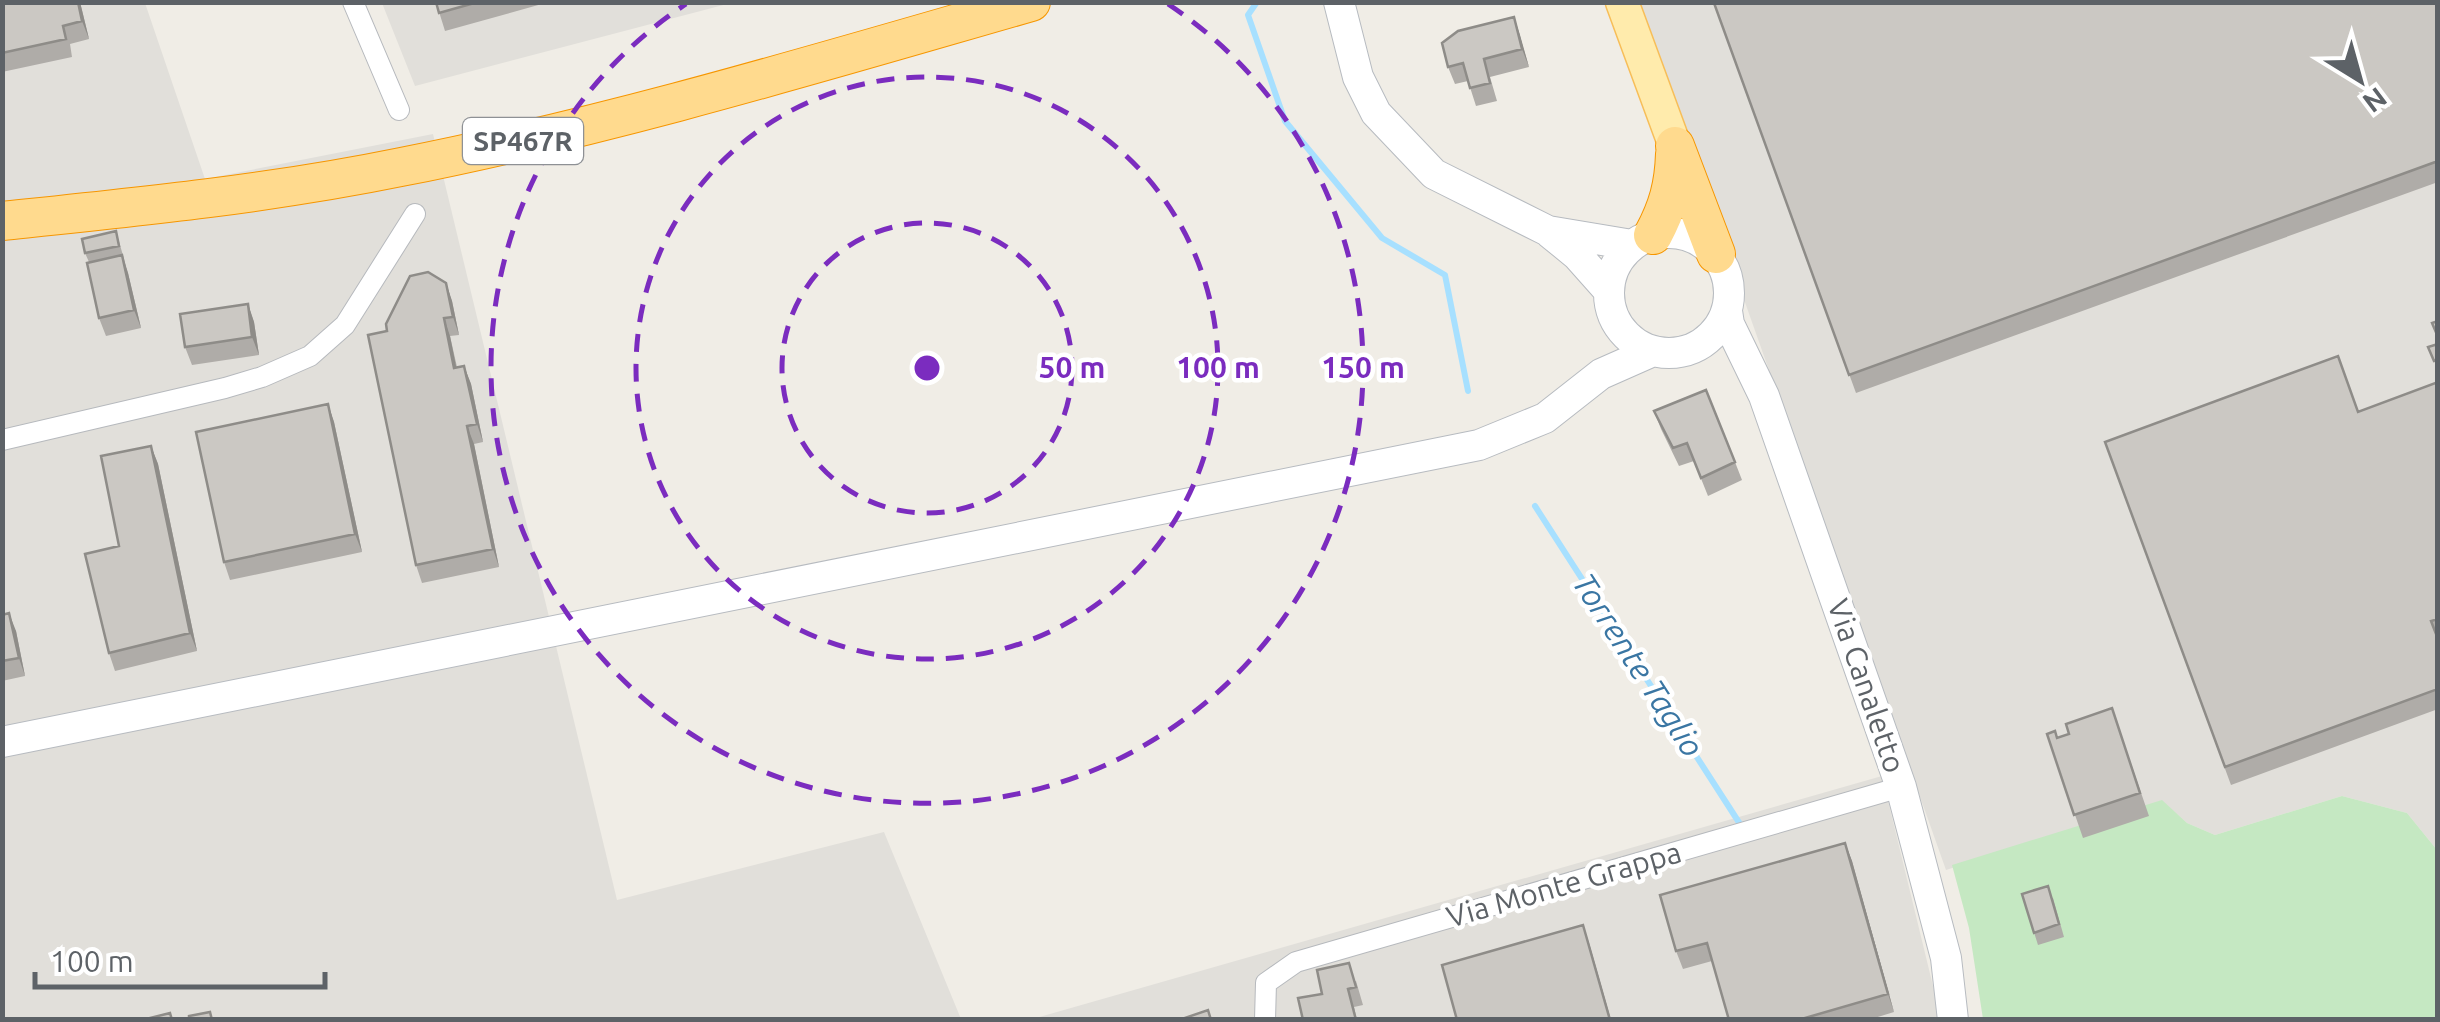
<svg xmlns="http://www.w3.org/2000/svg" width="2440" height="1022" font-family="Ubuntu,sans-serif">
<rect width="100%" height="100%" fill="#f0ede6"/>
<path fill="#e1dfda" d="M2,3h143l60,176 228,-45 184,766 267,-68 77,187h-958z
M382,3h349l-316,83z
M1639,3h798v847l-30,-37 -65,-17 -127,39 -28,-12 -25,-22 -216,69z
M1882,776l59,243 -912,1z"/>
<path fill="#c5e8c2" d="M2342,796l65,17 30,37v169h-454l-14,-91 -17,-63 210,-65 25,23 28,12z"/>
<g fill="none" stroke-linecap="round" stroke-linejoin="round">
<path stroke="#a7e0ff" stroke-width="6" d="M1257,2l-9,13 37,106 97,117 63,37 23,116
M1535,506l205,318"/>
<defs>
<path id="street" d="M353,2l46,108
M2,440l223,-52 37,-11 48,-21 35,-31 70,-111
M1265,1020l1,-37 30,-21 605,-175"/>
<path id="secondary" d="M1339,2l19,75 18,36 58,61 114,57 84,14
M1609 293a60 60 0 1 1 120 0a60 60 0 1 1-120 0Z
M1550,233l27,22 32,36
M1727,311l2,13 35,72 137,391 45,171 7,62
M2,742l1477,-297 66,-27 56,-44 52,-23"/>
<path id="primary" d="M1622,2l53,144"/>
<path id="highway" d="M1675,146l41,108
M2,221c134,-14 267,-27 399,-54 213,-42 421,-105 630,-165
M1653,235c15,-28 21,-50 22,-81"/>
</defs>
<use href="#street" stroke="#b6b9bd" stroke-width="22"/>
<use href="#secondary" stroke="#b7bbc0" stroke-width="32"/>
<use href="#primary" stroke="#f7be59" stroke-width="35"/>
<use href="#highway" stroke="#f69600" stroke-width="40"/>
<use href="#street" stroke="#fff" stroke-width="20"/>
<use href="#secondary" stroke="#fff" stroke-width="30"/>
<use href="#primary" stroke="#ffebac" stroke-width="32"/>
<use href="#highway" stroke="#ffda8e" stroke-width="38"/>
</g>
<path fill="#afaca8" d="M2,2h78l9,37 -19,5 2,13 -70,15z
M436,2h113l-104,29z
M2438,2v180l-582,211 -142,-390z
M1514,17l15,50 -39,10 7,24 -21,5 -8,-25 -13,3 -7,-17z
M116,231l12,42 13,55 -35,8 -7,-18 -10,-56 -4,-9z
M446,283l6,18 7,34 -9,1 7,31 7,-1 7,18 12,58 -9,2 25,123 -77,16 -6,-18 -29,-234z
M248,304l6,18 5,33 -67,10 -7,-18z
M2438,382v327l-207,76 -126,-343 253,-30z
M328,404l6,18 28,130 -132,28 -6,-18z
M1654,411l81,51 7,18 -34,16 -14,-35 -15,5 -18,-37z
M151,446l7,18 39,187 -82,20 -6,-18 10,-107z
M2,615l14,16 9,45 -23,5z
M2112,708l37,108 -66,22 -36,-104 10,4 12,-4z
M1845,843l7,18 42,151 -26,8h-139l-17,-59 -29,8 -7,-18z
M2022,894l31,4 11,39 -26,8z
M1356,981l7,24 -9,2 3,13h-54l19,-26z"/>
<path fill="#8e8c88" d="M78,2h2l9,37 -7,-18z
M1514,17l6,18 9,32 -7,-18z
M122,255l6,18 13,55 -7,-18z
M446,283l6,18 7,34 -6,-18z
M248,304l6,18 5,33 -7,-18z
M444,318l6,18 10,50 -6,-18z
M464,366l7,18 12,58 -6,-18z
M328,404l6,18 28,130 -7,-18z
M467,426l7,18 25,123 -6,-18z
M151,446l7,18 39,187 -7,-18z
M9,613l7,18 9,45 -6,-18z
M1845,843l7,18 42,151 -6,-18z
M1583,925l6,18 22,77h-1z"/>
<path fill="#cbc8c3" stroke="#8e8c88" stroke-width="2.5" d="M2,2h76l4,19 -19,5 3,13 -64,14z
M436,2h42l-39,11z
M2438,2v159l-589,214 -135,-372z
M1514,17l8,32 -38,10 6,24 -20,5 -7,-25 -15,4 -6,-24 16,-12z
M116,231l3,15 -34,7 -3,-14z
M122,255l12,55 -35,8 -12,-55z
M428,272l18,11 7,34 -9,1 10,50 10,-2 13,58 -10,2 26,123 -77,16 -48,-230 19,-4 -1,-7 24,-48z
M248,304l4,33 -67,10 -5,-33z
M2438,321v16l-6,-14z
M2438,344v16l-4,1 -6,-14z
M2338,356l20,56 80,-30v237l-7,2 7,18v50l-213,78 -120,-325z
M1706,390l29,72 -34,16 -14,-35 -14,5 -19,-37z
M328,404l27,130 -131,28 -28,-130z
M151,446l39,187 -81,20 -24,-99 34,-8 -18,-90z
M9,613l10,45 -17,3v-46z
M2112,708l28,85 -66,22 -27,-81 8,-3 2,7 12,-4 -3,-10z
M1845,843l43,151 -90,26h-69l-22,-77 -31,8 -16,-56z
M2048,886l11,38 -25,9 -12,-39z
M1583,925l27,95h-153l-15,-55z
M1349,963l7,24 -8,2 8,31h-53l-5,-22 24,-4 -5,-24z
M1208,1010l3,10h-32z
M210,1012l2,8h-23v-4z
M170,1013l2,7h-30z"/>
<g fill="none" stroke="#7b2cbf" stroke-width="5" stroke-dasharray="18 12">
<circle cx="927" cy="368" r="145"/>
<circle cx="927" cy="368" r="291"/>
<path d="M1168 4A436 436 0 1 1 686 4"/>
</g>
<g text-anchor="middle" stroke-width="9" stroke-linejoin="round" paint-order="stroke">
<rect fill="#fff" stroke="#8e9195" stroke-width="2.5" x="463" y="118" width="120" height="46" rx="8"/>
<g font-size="28" font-weight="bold" fill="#5d6267">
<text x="523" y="151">SP467R</text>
</g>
<g font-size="30" fill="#5d6267" stroke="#fff">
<text transform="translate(1866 686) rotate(71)" y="10">Via Canaletto</text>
<text transform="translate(1564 885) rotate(-16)" y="10">Via Monte Grappa</text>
</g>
<g font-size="32" font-style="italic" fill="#3a76a3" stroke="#fff">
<text transform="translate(1638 665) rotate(57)" y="11">Torrente Taglio</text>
</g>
</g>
<circle cx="927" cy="368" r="15" fill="#7b2cbf" stroke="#fff" stroke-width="5"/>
<g font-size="30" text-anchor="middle" font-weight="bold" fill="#7b2cbf" stroke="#fff" stroke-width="9" stroke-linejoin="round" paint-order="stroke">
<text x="1072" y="378">50 m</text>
<text x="1218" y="378">100 m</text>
<text x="1363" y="378">150 m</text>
</g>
<rect width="2440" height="1022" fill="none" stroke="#5d6267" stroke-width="10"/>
<g transform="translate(2360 80) rotate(143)" stroke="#ffffff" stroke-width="8" paint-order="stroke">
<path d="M0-8L18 38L0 25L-18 38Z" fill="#5d6267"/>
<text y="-15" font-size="28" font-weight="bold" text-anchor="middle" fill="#5d6267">N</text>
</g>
<path d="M35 972v15h290v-15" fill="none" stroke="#5d6267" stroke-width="5"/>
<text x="50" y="972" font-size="30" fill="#5d6267" stroke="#ffffff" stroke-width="8" paint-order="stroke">100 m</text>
</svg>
